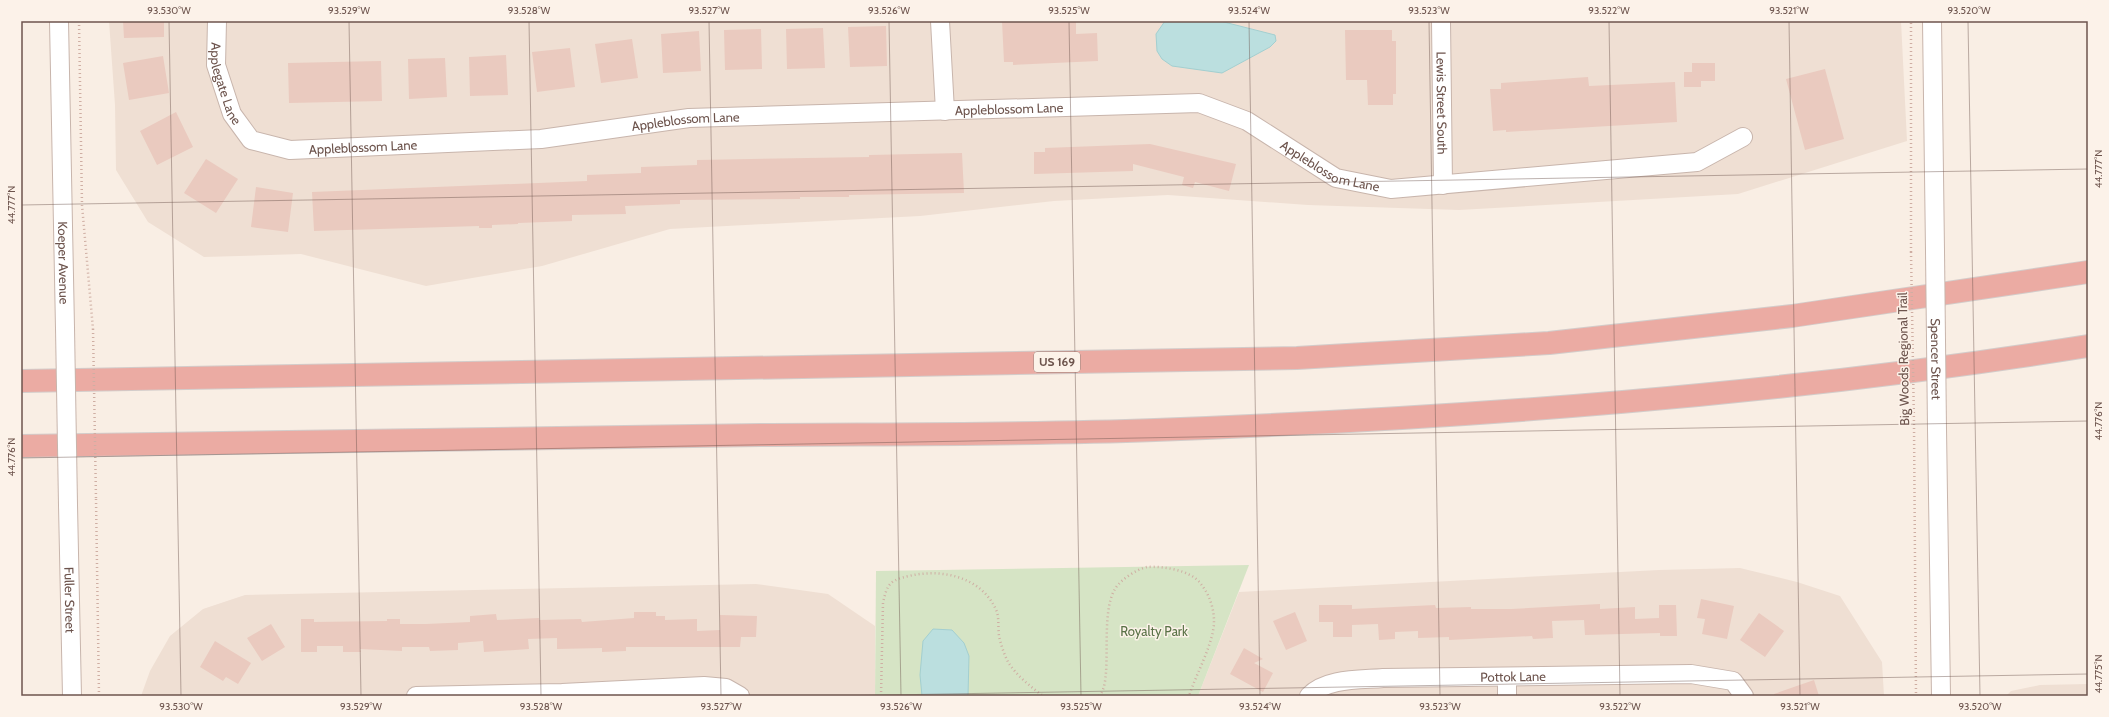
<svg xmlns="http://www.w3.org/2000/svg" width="2109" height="717" font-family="Cabin,sans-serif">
<rect width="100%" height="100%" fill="#f9eee4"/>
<path fill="#efdfd3" d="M109,21h1792l6,120 -169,53 -279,16 -151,-5 -140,-10 -114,6 -134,15 -250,13 -128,37 -116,20 -125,-32 -97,3 -56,-35 -32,-52 -1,-65z
M1740,568l57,14 43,14 42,66 2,34h-686l41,-104 420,-22z
M756,584l72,10 47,32v70h-734l9,-25 20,-35 33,-27 42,-14z
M2088,684v12h-82l5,-5 29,-6z"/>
<path fill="#d6e4c5" d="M1249,565l-51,131h-323l1,-125z"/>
<path fill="#bbdfdf" stroke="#a3cfd0" d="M1165,21h55l55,14 1,6 -6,6 -48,26 -50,-7 -10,-7 -5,-8 -1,-17z
M933,629l19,1 12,13 5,13 -1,40h-46l-2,-21 3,-34z"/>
<path fill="#eacabf" d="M123,21h41v16l-40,1z
M1002,21h74v13l21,-1 1,28 -85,4v-3h-9z
M886,26l1,40 -37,1 -2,-40z
M823,28l2,40 -38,1 -1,-40z
M761,29l1,40 -37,1 -1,-40z
M1345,30h47v11h4v53h-3v11h-25l-1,-25h-21z
M699,31l2,40 -38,2 -2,-39z
M632,39l6,39 -37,5 -6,-39z
M570,48l5,39 -38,5 -5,-40z
M506,55l2,40 -38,1 -1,-39z
M163,56l6,37 -40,7 -6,-37z
M445,58l2,39 -38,2 -1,-40z
M381,61l1,40 -93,2 -1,-40z
M1692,63h23v18h-14v6h-17v-15h8z
M1825,69l19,70 -39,11 -19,-71z
M1588,77l1,9 86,-4 2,40 -171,10v-2l-13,1 -3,-42h11v-6z
M176,112l17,35 -36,18 -17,-34z
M1150,144l86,20 -7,27 -34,-9 -2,6 -11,-3 2,-8 -51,-13v7l-99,3v-22h11v-4z
M962,153l2,40 -115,2v2h-49v2l-120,1v4l-55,2 1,8 -54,1v6l-54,2v1l-26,1v3h-13v-2l-165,5 -2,-39 275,-11v-6l54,-2v-6l56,-2v-5l172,-3v-2z
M206,159l32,20 -22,34 -32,-20z
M256,187l37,6 -5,39 -37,-5z
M1701,599l33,7 -7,33 -25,-5 3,-15 -8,-1z
M1600,604v5l35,-2v12l24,-1v-13h17l1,31h-17v-3l-75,2 -1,-15 -32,1 1,17 -20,1 -1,-3 -83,4v-3l-31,1v-7l-23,1v7l-16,1 -1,-16 -26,1v12h-19v-15h-14v-17h33v4l83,-4 1,3 35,-1v2h40z
M634,612h22v4h9v4l32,-1v12l23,-1v-15l37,1 -1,21h-15l-1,10h-114v4l-24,1v-4l-45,1v-11l-29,1 1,10 -45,3 -1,-11 -25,2v7l-28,1 -1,-4h-27v4l-42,-2 1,3h-18v-6h-26v6h-16v-33h13v3l73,-1v-2h13v5h26l44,-2v-6l26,-2 1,6 42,-2v2l42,-1 1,3 52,-4z
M1295,612l12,29 -21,9 -13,-29z
M1759,613l25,18 -19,26 -25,-17z
M271,624l14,23 -23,14 -15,-23z
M215,641l36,22 -13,21 -12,-7 -3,4 -23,-14z
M1244,648l19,11 -9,4 19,10 -10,19 -33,-18z
M1814,680l5,16h-45v-2z"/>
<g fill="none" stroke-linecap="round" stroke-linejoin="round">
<defs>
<g id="minor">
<path id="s1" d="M59,21l6,307"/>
<path id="s2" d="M217,21l-1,44 16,49 19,26 39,10 251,-11 148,-21 510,-15 48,18 89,57 55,11 306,-27 46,-25"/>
<path d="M940,21l5,90"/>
<path id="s3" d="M1441,21l2,164"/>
<path d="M1932,21l3,230"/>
<path d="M1937,429l4,267"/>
<path id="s4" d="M68,505l4,191"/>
<path d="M416,696l146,-3 142,-7 22,2 14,8"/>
<path id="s5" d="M1309,696c17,-18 51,-16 74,-18l308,-4 42,7 11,15"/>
<path d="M1507,696v-19"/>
</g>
<path id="highway" d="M21,381l1276,-23 252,-15 243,-27 296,-44
M21,446c246,-4 493,-7 739,-11 132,-1 264,0 395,-5 312,-12 625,-35 933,-84"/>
</defs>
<use href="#minor" stroke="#c8b5ac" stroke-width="20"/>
<use href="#highway" stroke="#d3ccca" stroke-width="24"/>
<path stroke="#cfaea3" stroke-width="2.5" stroke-dasharray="1 3" stroke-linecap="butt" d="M79,21l3,184 11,124
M1911,252v-231
M1914,424l2,272
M96,499l3,197
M881,696l2,-93c4,-19 7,-23 26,-27 33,-8 74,1 88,36 2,7 1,16 2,24 2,9 5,18 9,26 8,13 23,25 35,34
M1099,696c15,-14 0,-81 16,-107 5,-9 22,-20 32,-22 16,-1 44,3 54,17 8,10 13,24 13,37 0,22 -18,53 -25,75"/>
<use href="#minor" stroke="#fff" stroke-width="18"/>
<use href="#highway" stroke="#ebaba3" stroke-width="22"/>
<defs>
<g id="minor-bridge">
<path id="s6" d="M1935,251l2,178"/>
<path d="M65,328l3,177"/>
</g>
</defs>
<use href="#minor-bridge" stroke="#c8b5ac" stroke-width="20" stroke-linecap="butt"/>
<path stroke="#cfaea3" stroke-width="2.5" stroke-dasharray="1 3" stroke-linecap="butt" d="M1911,252l3,172
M93,329l3,170"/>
<use href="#minor-bridge" stroke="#fff" stroke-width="18"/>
</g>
<path fill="none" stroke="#6d544d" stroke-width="1" stroke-opacity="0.45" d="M169,21l12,675M349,21l12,675M529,21l12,675M709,21l12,675M889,21l12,675M1069,21l12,675M1249,21l11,675M1429,21l11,675M1609,21l11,675M1789,21l11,675M1968,21l12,675M21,205l2067,-36M21,458l2067,-37M831,696l1257,-22"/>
<g text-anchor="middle" stroke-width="3" stroke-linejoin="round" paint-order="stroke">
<rect fill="#fcf2e9" stroke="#98837c" stroke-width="1" x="1034" y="352" width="46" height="20" rx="3"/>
<g font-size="12" font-weight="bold" fill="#6d544d">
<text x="1057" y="366">US 169</text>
</g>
<g font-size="13" fill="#6d544d" stroke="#fcf2e9">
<text dy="5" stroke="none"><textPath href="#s2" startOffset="64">Applegate Lane</textPath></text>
<text dy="5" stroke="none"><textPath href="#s3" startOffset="82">Lewis Street South</textPath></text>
<text dy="5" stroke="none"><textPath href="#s2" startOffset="889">Appleblossom Lane</textPath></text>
<text dy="5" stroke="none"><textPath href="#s2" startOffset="565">Appleblossom Lane</textPath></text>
<text dy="5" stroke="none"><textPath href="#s2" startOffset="241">Appleblossom Lane</textPath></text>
<text dy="5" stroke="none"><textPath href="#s2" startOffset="1226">Appleblossom Lane</textPath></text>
<text dy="5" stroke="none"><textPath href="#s1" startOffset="242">Koeper Avenue</textPath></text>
<text transform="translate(1903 359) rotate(-91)" y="5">Big Woods Regional Trail</text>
<text dy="5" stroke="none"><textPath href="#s6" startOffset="108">Spencer Street</textPath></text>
<text dy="5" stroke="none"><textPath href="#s4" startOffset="95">Fuller Street</textPath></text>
<text dy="5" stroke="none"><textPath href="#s5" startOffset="208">Pottok Lane</textPath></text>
</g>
<g font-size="13" fill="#5a7247" stroke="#fcf2e9">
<text x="1154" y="636">Royalty Park</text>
</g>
</g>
<rect width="2109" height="717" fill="none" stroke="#fcf2e9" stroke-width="44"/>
<rect x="22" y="22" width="2065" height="673" fill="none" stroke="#6d544d" stroke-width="1.5"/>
<g font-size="10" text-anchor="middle" fill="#6d544d">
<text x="169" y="14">93.530°W</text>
<text x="349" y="14">93.529°W</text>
<text x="529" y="14">93.528°W</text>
<text x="709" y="14">93.527°W</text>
<text x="889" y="14">93.526°W</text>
<text x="1069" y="14">93.525°W</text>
<text x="1249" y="14">93.524°W</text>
<text x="1429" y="14">93.523°W</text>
<text x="1609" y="14">93.522°W</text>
<text x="1789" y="14">93.521°W</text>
<text x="1969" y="14">93.520°W</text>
<text transform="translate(2098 169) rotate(-90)" y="4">44.777°N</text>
<text transform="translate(11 205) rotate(-90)" y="4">44.777°N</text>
<text transform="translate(2098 421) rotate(-90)" y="4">44.776°N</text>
<text transform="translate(11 457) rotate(-90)" y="4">44.776°N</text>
<text transform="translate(2098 674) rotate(-90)" y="4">44.775°N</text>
<text x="181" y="710">93.530°W</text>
<text x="361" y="710">93.529°W</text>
<text x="541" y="710">93.528°W</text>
<text x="721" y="710">93.527°W</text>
<text x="901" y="710">93.526°W</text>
<text x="1081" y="710">93.525°W</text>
<text x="1260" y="710">93.524°W</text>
<text x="1440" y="710">93.523°W</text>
<text x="1620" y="710">93.522°W</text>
<text x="1800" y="710">93.521°W</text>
<text x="1980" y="710">93.520°W</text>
</g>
</svg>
